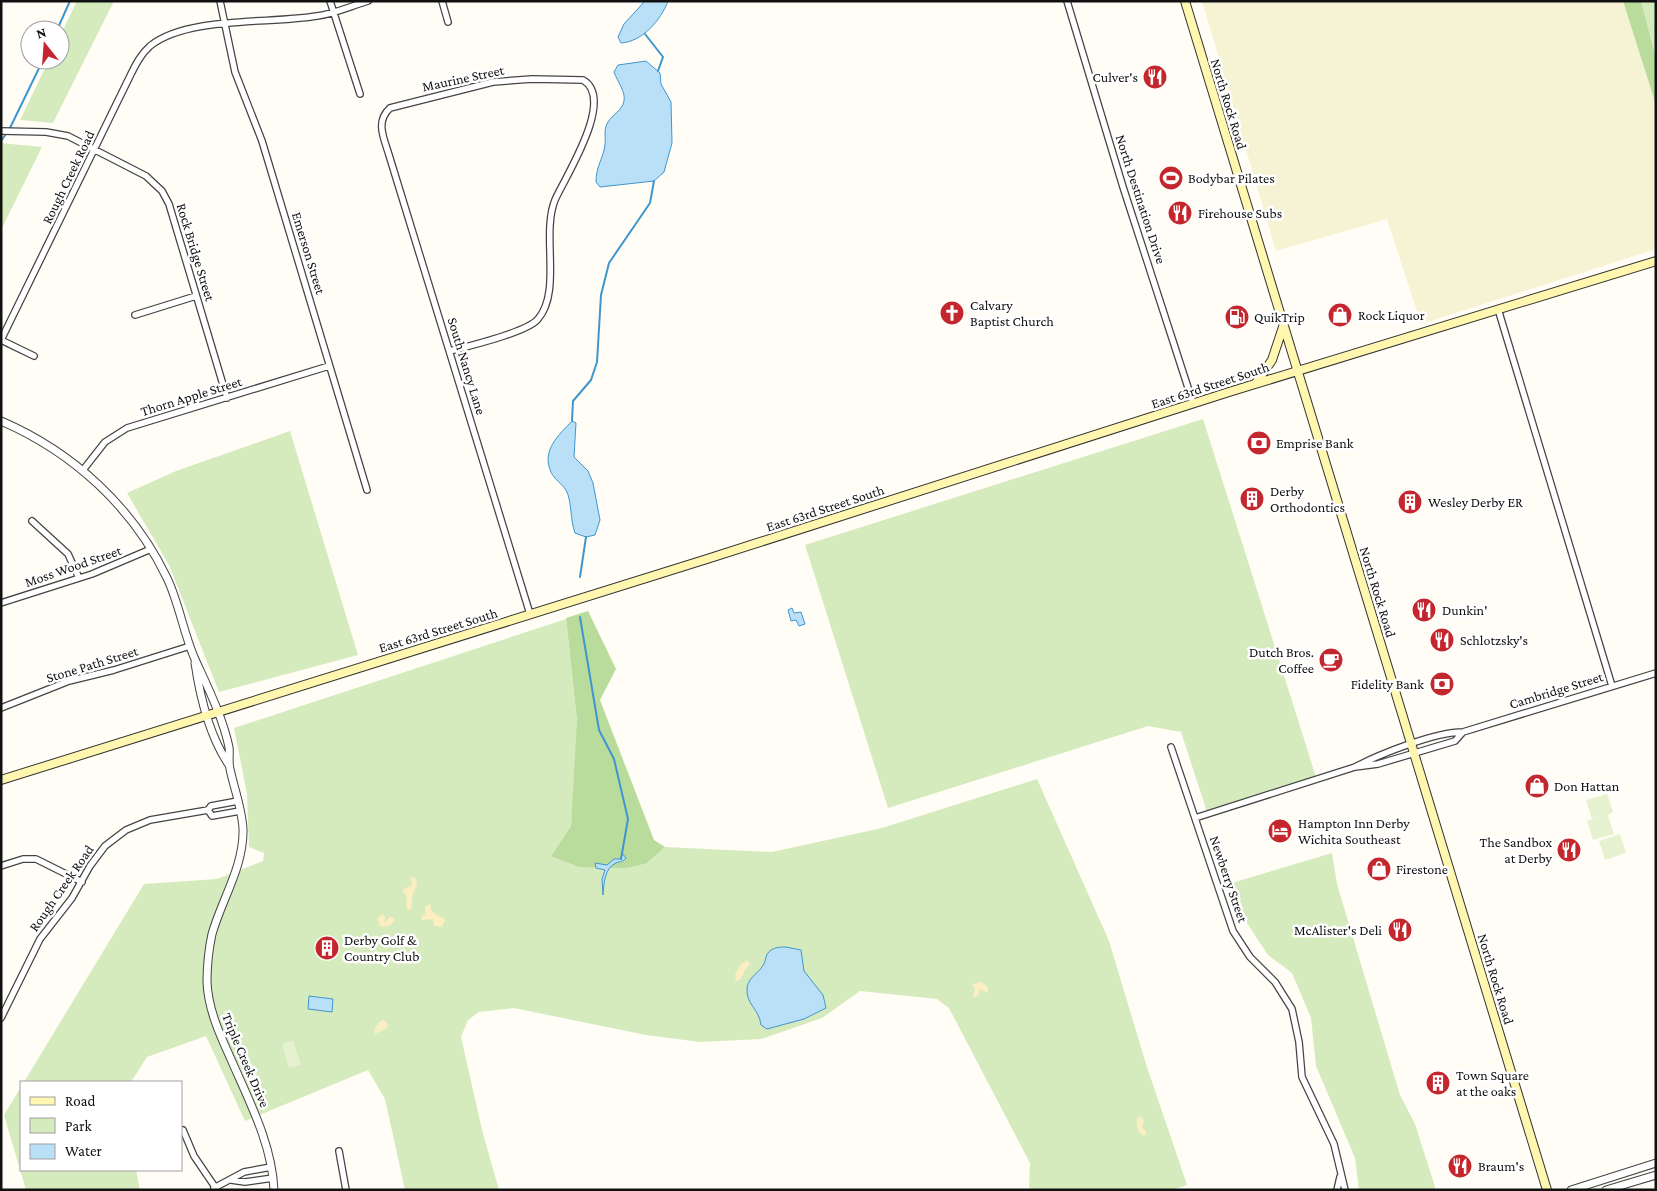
<svg xmlns="http://www.w3.org/2000/svg" width="1657" height="1191" font-family="'Crimson Pro',serif">
<rect width="100%" height="100%" fill="#fffdf5"/>
<path fill="#f6f3d4" d="M1202,1h421l33,104v144l-235,75 -34,-105 -111,32z"/>
<path fill="#d5ebbd" d="M77,1h37l-61,122 -33,-3 29,-60h11v-24z
M1641,1h15v57z
M1,143l41,4 -41,83z
M1203,419l113,358 -109,35 -26,-80 -33,-6 -260,82 -83,-263z
M290,431l68,224 -139,37 -50,-127 -42,-72 49,-22z
M566,619l12,112 -7,95 -20,30 96,7 18,-16 107,5 110,-24 155,-49 72,162 37,123 41,121 -16,5h-140l-2,-4 1,-23 -81,-155 -12,-9 -77,-8 -38,27 -61,21 -61,3 -54,-7 -132,-27 -35,4 -11,8 -7,17 22,97 16,56h-94l-20,-91 -17,-29 -123,51 -39,-85 -59,21 -16,25h-107l120,-198 73,-5 46,-18 1,-8 -15,-6 -2,-53 -13,-66z
M1332,853l5,31 63,211 15,29 21,66h-77l-4,-32 -39,-92 -5,-48 -19,-45 -24,-18 -23,-35 -13,-37z
M21,1087v83h115l4,20h-114l-22,-75z"/>
<path fill="#b9dc9c" d="M1623,1h18l15,57v47z
M588,611l28,58 -16,31 54,140 11,7 -18,16 -20,5 -48,-1 -28,-11 20,-30 6,-105 -11,-103z"/>
<path fill="#fbeec1" d="M410,877l6,1 1,7 -4,8 -2,16 -3,1 -2,-4 1,-10 -5,-6 10,-5z
M430,904l2,8 13,7 -3,8 -8,-1 -1,-7 -12,1 1,-4 4,-3 -1,-6z
M382,914l3,3 -1,6 7,-7 4,4 -6,6 -8,1 -4,-8z
M747,960l3,4 -6,8 -3,7 -5,2 -1,-6 6,-11z
M981,982l7,5v6l-8,-4 -2,7 -5,1 2,-8 -3,-5z
M384,1020l4,5 -1,3 -12,6 -1,-4 6,-9z
M1141,1116l3,4 -2,7 5,6 -3,3c-6,-2 -8,-11 -7,-18z"/>
<path fill="#e6f2cf" d="M1607,794l6,18 -5,3 6,19 -21,6 -6,-19 19,-6 -14,4 -6,-19z
M1620,834l6,19 -21,7 -6,-19z
M293,1040l8,25 -12,3 -7,-24z"/>
<path fill="#b9e0f7" stroke="#3f96cf" d="M645,1h23c-7,19 -26,41 -47,42l-3,-6 6,-13z
M646,61l14,12 1,11 10,18 1,41 -8,29 -10,9 -54,6 -4,-5c0,-16 7,-23 9,-37 1,-7 -2,-15 3,-23 4,-7 14,-11 16,-21 2,-9 -7,-20 -10,-29l4,-7z
M572,421l4,2 -2,34 14,14 5,12 7,37 -5,15 -9,2 -11,-4c-5,-13 -3,-32 -9,-43 -4,-6 -12,-11 -15,-18 -10,-22 8,-37 21,-51z
M792,608l2,5 7,-1 4,12 -6,2 -3,-6 -5,1 -3,-11z
M622,853l4,5c-3,4 -5,3 -10,5 -12,5 -12,22 -13,32l-1,-16 3,-9 -9,-2 -1,-5 12,2 7,-6h7z
M786,947l15,3 3,21 19,24 3,13 -22,11 -37,10 -6,-4c-2,-16 -15,-21 -14,-36 0,-10 10,-15 15,-22 5,-6 2,-12 9,-17 5,-3 10,-3 15,-3z
M309,996l24,3 -1,13 -24,-3z"/>
<g fill="none" stroke-linecap="round" stroke-linejoin="round">
<path stroke="#3f96cf" stroke-width="2" d="M57,30l13,-29
M645,34l18,23 -5,14
M9,130l34,-70
M1,141l5,-7
M572,421l1,-20 18,-21 6,-18 4,-67 8,-32 41,-60 4,-22
M580,577l6,-40
M580,617l19,113 15,29 14,60 -7,40"/>
<defs>
<path id="minor" d="M220,1l15,71 27,69 105,349
M330,1l30,93
M442,1l6,21
M1067,1l56,186 70,216
M1,131l45,1 22,4 78,40 16,15 7,13 58,194
M1498,309l114,377
M135,315l61,-19
M1,340l130,-266c5,-10 10,-20 19,-28 37,-30 121,-22 167,-30 17,-2 34,-10 51,-15
M1,340l33,16
M450,351c19,-5 78,-19 88,-32 24,-28 3,-85 17,-119 10,-23 61,-101 28,-120l-51,-1 -39,3 -103,26c-15,14 -6,30 -1,47l141,459
M83,470l22,-28 22,-14 202,-62
M32,521l36,33 11,24
M1,603l91,-29 59,-25
M1,708l68,-27 45,-11 76,-24
M1463,732l193,-59
M1171,747l62,184 17,26 25,25 17,27 7,33 3,35 32,67 11,46
M208,810l4,6 28,-5
M1195,818l160,-51c25,-13 80,-35 108,-35l-8,9 -77,23 -23,3
M1,866l22,-7h13l46,23
M1,1018l39,-79 32,-41 18,-32 15,-20 21,-16 24,-10 58,-10 3,-4 27,-5
M183,1130l11,26 21,31
M339,1151l7,39
M231,1180l14,2 28,-4
M214,1188l30,-16 27,-5
M1337,1190l3,-13"/>
<path id="tertiary" d="M1,421c72,31 132,86 166,157 12,25 16,53 27,79 13,29 28,58 35,90 1,7 -1,14 1,22 4,19 12,40 13,60 1,37 -21,70 -31,105 -3,14 -5,33 -5,48 1,26 12,51 23,75 18,42 42,86 44,133
M195,663c5,34 15,74 34,102
M1571,1190l85,-27
M1606,1190l50,-15"/>
<path id="secondary" d="M1185,1l362,1189
M1256,383l16,-23 11,-33
M1,780l706,-221 522,-167 427,-131"/>
</defs>
<use href="#minor" stroke="#444" stroke-width="8"/>
<use href="#tertiary" stroke="#444" stroke-width="9"/>
<use href="#secondary" stroke="#333" stroke-width="10"/>
<use href="#minor" stroke="#fff" stroke-width="5.5"/>
<use href="#tertiary" stroke="#fff" stroke-width="7"/>
<use href="#secondary" stroke="#fff6b0" stroke-width="8"/>
</g>
<defs>
<symbol id="restaurant-disc" viewBox="-11 -11 22 22"><circle r="9.5" fill="#c4262e" stroke="#fff"/><path d="M-5-6h1v4h1v-4h1v4h1v-4h1v5L-1.5 .5V6h-2V.5L-5-1ZM5-6V6H3V1.5H1.5Q1.5-4 5-6Z" fill="#fff"/></symbol>
<symbol id="stadium-disc" viewBox="-11 -11 22 22"><circle r="9.5" fill="#c4262e" stroke="#fff"/><path d="M0-5a6.5 5 0 1 0 0 10a6.5 5 0 1 0 0-10ZM-3.5-1.8h7v3.6h-7Z" fill="#fff"/></symbol>
<symbol id="church-disc" viewBox="-11 -11 22 22"><circle r="9.5" fill="#c4262e" stroke="#fff"/><path d="M-1.2-6h2.4v3.5h3.3v2.4h-3.3V6h-2.4V-.1h-3.3v-2.4h3.3Z" fill="#fff"/></symbol>
<symbol id="shop-disc" viewBox="-11 -11 22 22"><circle r="9.5" fill="#c4262e" stroke="#fff"/><path d="M-5-2.5h2.3a2.7 3.5 0 0 1 5.4 0H5L5.5 6h-11ZM-1.5-2.5h3a1.5 2.3 0 0 0-3 0Z" fill="#fff"/></symbol>
<symbol id="fuel-disc" viewBox="-11 -11 22 22"><circle r="9.5" fill="#c4262e" stroke="#fff"/><path d="M-5.5-6h7V0h2V4h1.3V-2.5L3-4.5l.8-.8L6-3V5H2.5V1h-1V6h-7ZM-4.2-4.7v3.2H.2V-4.7Z" fill="#fff"/></symbol>
<symbol id="bank-disc" viewBox="-11 -11 22 22"><circle r="9.5" fill="#c4262e" stroke="#fff"/><path d="M-6-4H6V4H-6ZM0-2.3a2.3 2.3 0 1 0 0 4.6a2.3 2.3 0 1 0 0-4.6Z" fill="#fff"/></symbol>
<symbol id="building-disc" viewBox="-11 -11 22 22"><circle r="9.5" fill="#c4262e" stroke="#fff"/><path d="M-4-6H4V6H1V3H-1V6H-4ZM-2.5-4.3h1.7v1.8h-1.7ZM.8-4.3h1.7v1.8H.8ZM-2.5-1h1.7V.8h-1.7ZM.8-1h1.7V.8H.8Z" fill="#fff"/></symbol>
<symbol id="cafe-disc" viewBox="-11 -11 22 22"><circle r="9.5" fill="#c4262e" stroke="#fff"/><path d="M-5.5-4.5H6V0H3Q3 3.5 0 3.5H-2.5Q-5.5 3.5-5.5 0ZM3-3.2v2h1.7v-2ZM-6 4.5H4V6H-6Z" fill="#fff"/></symbol>
<symbol id="hotel-disc" viewBox="-11 -11 22 22"><circle r="9.5" fill="#c4262e" stroke="#fff"/><path d="M-6-4.5h1.5V1H6V5H4.5V3h-9V5H-6ZM-4 0a1.8 1.8 0 1 1 3.6 0ZM.5 0V-2.5h3Q6-2.5 6 0Z" fill="#fff"/></symbol>
</defs>
<g fill-rule="evenodd">
<use href="#restaurant-disc" x="1141" y="63" width="28" height="28"/>
<use href="#stadium-disc" x="1157" y="164" width="28" height="28"/>
<use href="#restaurant-disc" x="1166" y="199" width="28" height="28"/>
<use href="#church-disc" x="938" y="299" width="28" height="28"/>
<use href="#shop-disc" x="1326" y="301" width="28" height="28"/>
<use href="#fuel-disc" x="1223" y="303" width="28" height="28"/>
<use href="#bank-disc" x="1245" y="429" width="28" height="28"/>
<use href="#building-disc" x="1238" y="485" width="28" height="28"/>
<use href="#building-disc" x="1396" y="488" width="28" height="28"/>
<use href="#restaurant-disc" x="1410" y="596" width="28" height="28"/>
<use href="#restaurant-disc" x="1428" y="626" width="28" height="28"/>
<use href="#cafe-disc" x="1317" y="646" width="28" height="28"/>
<use href="#bank-disc" x="1428" y="670" width="28" height="28"/>
<use href="#shop-disc" x="1523" y="772" width="28" height="28"/>
<use href="#hotel-disc" x="1266" y="817" width="28" height="28"/>
<use href="#restaurant-disc" x="1555" y="836" width="28" height="28"/>
<use href="#shop-disc" x="1365" y="855" width="28" height="28"/>
<use href="#restaurant-disc" x="1386" y="916" width="28" height="28"/>
<use href="#building-disc" x="313" y="934" width="28" height="28"/>
<use href="#building-disc" x="1424" y="1069" width="28" height="28"/>
<use href="#restaurant-disc" x="1446" y="1152" width="28" height="28"/>
</g>
<g text-anchor="middle" stroke-width="5" stroke-linejoin="round" paint-order="stroke">
<g font-size="14" fill="#111" stroke="#fff" text-anchor="start">
<text x="1138" y="82" text-anchor="end">Culver's</text>
<text x="1188" y="183">Bodybar Pilates</text>
<text x="1198" y="218">Firehouse Subs</text>
<text x="970" y="310">Calvary<tspan x="970" dy="16">Baptist Church</tspan></text>
<text x="1358" y="320">Rock Liquor</text>
<text x="1254" y="322">QuikTrip</text>
<text x="1276" y="448">Emprise Bank</text>
<text x="1270" y="496">Derby<tspan x="1270" dy="16">Orthodontics</tspan></text>
<text x="1428" y="507">Wesley Derby ER</text>
<text x="1442" y="615">Dunkin'</text>
<text x="1460" y="645">Schlotzsky's</text>
<text x="1314" y="657" text-anchor="end">Dutch Bros.<tspan x="1314" dy="16">Coffee</tspan></text>
<text x="1424" y="689" text-anchor="end">Fidelity Bank</text>
<text x="1554" y="791">Don Hattan</text>
<text x="1298" y="828">Hampton Inn Derby<tspan x="1298" dy="16">Wichita Southeast</tspan></text>
<text x="1552" y="847" text-anchor="end">The Sandbox<tspan x="1552" dy="16">at Derby</tspan></text>
<text x="1396" y="874">Firestone</text>
<text x="1382" y="935" text-anchor="end">McAlister's Deli</text>
<text x="344" y="945">Derby Golf &amp;<tspan x="344" dy="16">Country Club</tspan></text>
<text x="1456" y="1080">Town Square<tspan x="1456" dy="16">at the oaks</tspan></text>
<text x="1478" y="1171">Braum's</text>
</g>
<g font-size="14" fill="#111" stroke="#fff">
<text transform="translate(463 78) rotate(-12)" y="5">Maurine Street</text>
<text transform="translate(1229 104) rotate(73)" y="5">North Rock Road</text>
<text transform="translate(68 177) rotate(-64)" y="5">Rough Creek Road</text>
<text transform="translate(1141 199) rotate(72)" y="5">North Destination Drive</text>
<text transform="translate(196 252) rotate(73)" y="5">Rock Bridge Street</text>
<text transform="translate(309 253) rotate(73)" y="5">Emerson Street</text>
<text transform="translate(467 366) rotate(73)" y="5">South Nancy Lane</text>
<text transform="translate(1210 385) rotate(-18)" y="5">East 63rd Street South</text>
<text transform="translate(191 396) rotate(-17)" y="5">Thorn Apple Street</text>
<text transform="translate(825 508) rotate(-18)" y="5">East 63rd Street South</text>
<text transform="translate(73 566) rotate(-19)" y="5">Moss Wood Street</text>
<text transform="translate(1378 592) rotate(73)" y="5">North Rock Road</text>
<text transform="translate(438 630) rotate(-17)" y="5">East 63rd Street South</text>
<text transform="translate(92 664) rotate(-17)" y="5">Stone Path Street</text>
<text transform="translate(1556 690) rotate(-17)" y="5">Cambridge Street</text>
<text transform="translate(1229 879) rotate(71)" y="5">Newberry Street</text>
<text transform="translate(61 888) rotate(-55)" y="5">Rough Creek Road</text>
<text transform="translate(1496 979) rotate(73)" y="5">North Rock Road</text>
<text transform="translate(246 1060) rotate(67)" y="5">Triple Creek Drive</text>
</g>
</g>
<rect width="1657" height="1191" fill="none" stroke="#111111" stroke-width="5"/>
<rect x="20" y="1081" width="162" height="90" fill="#ffffff" stroke="#a0a0a0"/>
<rect x="30" y="1097" width="25" height="8" fill="#fff6b0" stroke="#a0a0a0"/>
<text x="65" y="1106" font-size="15" fill="#111111">Road</text>
<rect x="30" y="1118" width="25" height="15" fill="#d5ebbd" stroke="#a0a0a0"/>
<text x="65" y="1131" font-size="15" fill="#111111">Park</text>
<rect x="30" y="1144" width="25" height="15" fill="#b9e0f7" stroke="#a0a0a0"/>
<text x="65" y="1156" font-size="15" fill="#111111">Water</text>
<g transform="translate(45 45) rotate(343)"><circle r="24" fill="#ffffff" stroke="#a0a0a0"/>
<path d="M0-4L9 19L0 12L-9 19Z" fill="#c4262e"/>
<text y="-8" font-size="14" font-weight="bold" text-anchor="middle" fill="#111111">N</text>
</g>
</svg>
